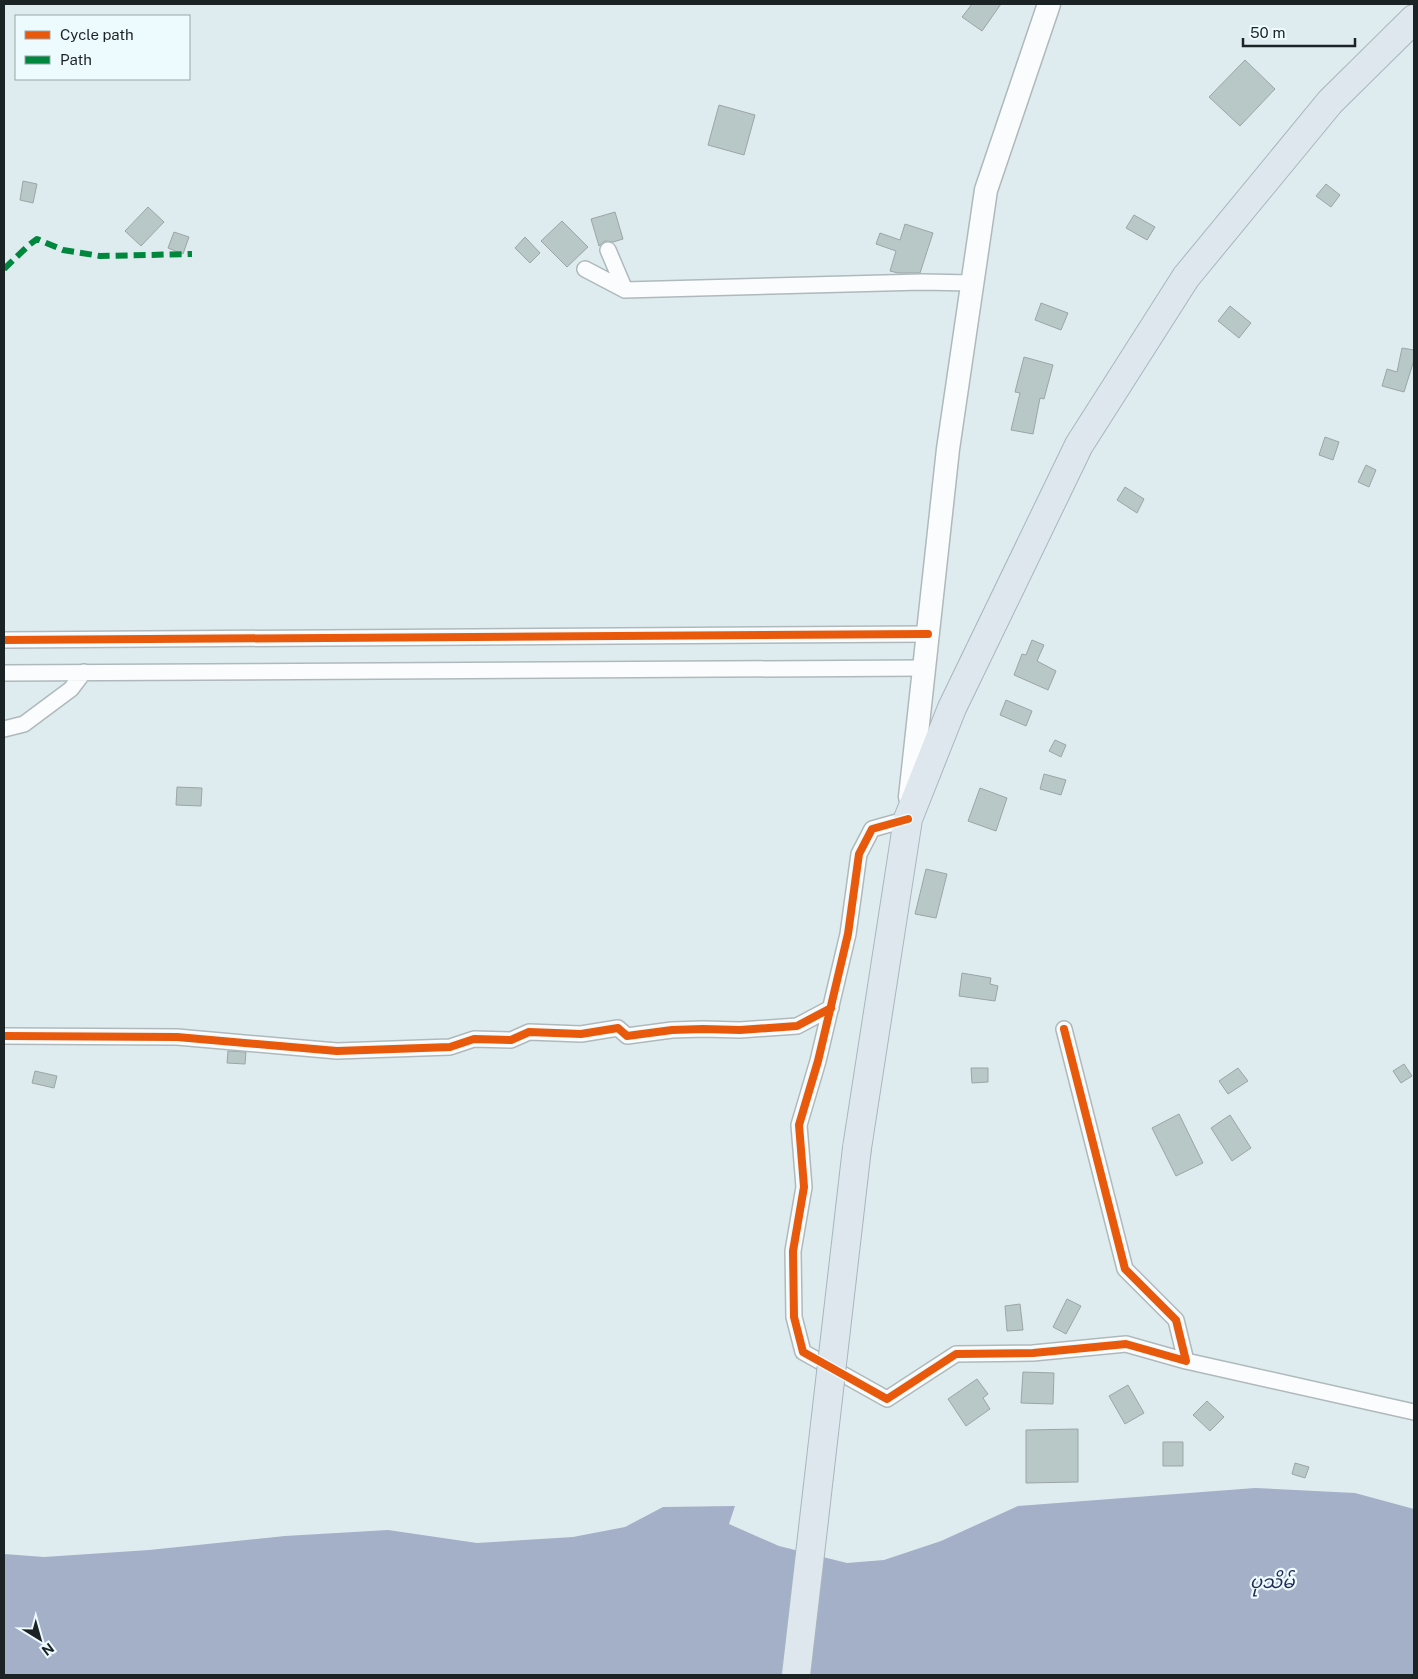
<svg xmlns="http://www.w3.org/2000/svg" width="1418" height="1679" font-family="'Public Sans','Noto Sans Myanmar',sans-serif">
<rect width="100%" height="100%" fill="#dfecef"/>
<path fill="#a4afc8" d="M1255,1488l100,5 59,16v166h-1410v-121l40,3 105,-7 136,-14 103,-6 89,13 96,-6 52,-10 38,-20 72,-1 -6,18 50,22 68,17 37,-3 57,-19 77,-35z"/>
<path fill="#b8c8c7" stroke="#9ba5a6" d="M972,4h29l-19,27 -20,-14z
M1245,60l30,29 -35,37 -31,-29z
M719,105l36,10 -11,40 -36,-10z
M23,181l14,3 -4,19 -13,-3z
M1326,184l14,11 -9,12 -15,-11z
M148,207l16,15 -23,24 -16,-15z
M615,212l8,27 -10,3 -8,-1 -6,5 -8,-27z
M1134,215l21,12 -8,13 -21,-12z
M562,221l26,26 -21,20 -26,-26z
M905,224l28,9 -13,40h-22l-8,-2 6,-20 -20,-7 4,-11 20,7z
M174,232l15,5 -6,17 -15,-6z
M525,237l15,16 -10,10 -15,-15z
M1041,303l27,10 -7,17 -26,-10z
M1230,306l21,17 -12,15 -21,-17z
M1402,348l12,2v10l-10,32 -22,-6 5,-17 10,3z
M1024,357l29,8 -9,34 -4,-1 -7,36 -22,-4 9,-37 -5,-1z
M1325,437l14,5 -6,18 -14,-5z
M1366,465l10,5 -7,17 -11,-5z
M1125,487l19,12 -7,14 -20,-13z
M1032,640l12,5 -7,16 19,10 -8,19 -34,-15 8,-21 4,1z
M1006,700l26,11 -6,15 -26,-11z
M1055,740l11,5 -5,12 -12,-6z
M1044,774l22,6 -5,15 -21,-6z
M177,787l25,1 -1,18 -25,-1z
M980,788l27,10 -11,33 -28,-10z
M926,869l21,5 -11,44 -21,-4z
M962,973l29,5 -1,6 8,2 -3,15 -36,-5z
M228,1051l18,1 -1,12 -18,-1z
M1404,1064l8,12 -11,7 -8,-12z
M971,1068h17v14l-16,1z
M1238,1068l10,13 -20,13 -9,-13z
M35,1071l22,5 -3,12 -22,-5z
M1179,1114l24,49 -27,13 -24,-48z
M1230,1115l21,33 -19,13 -21,-33z
M1067,1299l14,7 -15,28 -13,-7z
M1020,1304l3,26 -16,1 -2,-25z
M1023,1372l31,1 -1,31 -32,-1z
M977,1379l11,15 -5,4 7,11 -24,17 -18,-27z
M1128,1385l16,28 -19,11 -16,-28z
M1207,1401l17,16 -14,14 -17,-16z
M1078,1429v53l-52,1v-53z
M1163,1442h20v24h-20z
M1295,1463l14,4 -4,11 -13,-4z"/>
<g fill="none" stroke-linecap="round" stroke-linejoin="round">
<defs>
<path id="street" d="M608,250l17,40 297,-8 50,1
M585,269l40,21
M4,640l924,-6
M4,673l920,-5
M4,729l20,-5 47,-35 13,-17
M908,819l-36,10 -13,25 -11,80 -30,127 -19,64 5,62 -11,64 1,66 9,35 84,47 69,-45 77,-1 93,-9 60,17 -10,-41 -51,-51 -61,-240
M4,1036l173,1 160,14 113,-4 24,-8 37,1 18,-8 52,2 37,-6 9,8 45,-6 31,-1 37,1 57,-4 34,-18
M1186,1361l228,51"/>
<path id="secondary" d="M910,797l38,-348 38,-259 63,-186"/>
<path id="highway" d="M857,1148l51,-329 44,-111 127,-263 107,-168 144,-175 84,-83"/>
</defs>
<use href="#street" stroke="#afb9bb" stroke-width="18"/>
<use href="#secondary" stroke="#afb9bb" stroke-width="25"/>
<use href="#highway" stroke="#a7b6be" stroke-width="30"/>
<use href="#street" stroke="#fafcfd" stroke-width="15"/>
<use href="#secondary" stroke="#fafcfd" stroke-width="22"/>
<use href="#highway" stroke="#dde7ed" stroke-width="28"/>
<defs>
<path id="highway-bridge" d="M796,1675l61,-527"/>
</defs>
<use href="#highway-bridge" stroke="#a7b6be" stroke-width="30" stroke-linecap="butt"/>
<use href="#highway-bridge" stroke="#dde7ed" stroke-width="28"/>
<path stroke="#00873e" stroke-width="6" stroke-dasharray="12 6" stroke-linecap="butt" d="M4,269l25,-24 8,-6 26,11 37,6 92,-2"/>
<defs>
<path id="cycleway" d="M4,640l924,-6
M908,819l-36,10 -13,25 -11,80 -30,127 -19,64 5,62 -11,64 1,66 9,35 84,47 69,-45 77,-1 93,-9 60,17 -10,-41 -51,-51 -61,-240
M4,1036l173,1 160,14 113,-4 24,-8 37,1 18,-8 52,2 37,-6 9,8 45,-6 31,-1 37,1 57,-4 34,-18"/>
</defs>
<use href="#cycleway" stroke="#edfbfe" stroke-width="11"/>
<use href="#cycleway" stroke="#e8590c" stroke-width="8"/>
</g>
<g text-anchor="middle" stroke-width="4.5" stroke-linejoin="round" paint-order="stroke">
<g font-size="18" font-style="italic" fill="#212b59" stroke="#edfbfe">
<text x="1272" y="1588">ပုသိမ်</text>
</g>
</g>
<rect width="1418" height="1679" fill="none" stroke="#1b2325" stroke-width="10"/>
<rect x="15" y="15" width="175" height="65" fill="#edfbfe" stroke="#99a5a7"/>
<rect x="25" y="31" width="25" height="8" fill="#e8590c" stroke="#99a5a7"/>
<text x="60" y="40" font-size="15" fill="#1b2325">Cycle path</text>
<rect x="25" y="56" width="25" height="8" fill="#00873e" stroke="#99a5a7"/>
<text x="60" y="65" font-size="15" fill="#1b2325">Path</text>
<g transform="translate(40 1639) rotate(143)" stroke="#edfbfe" stroke-width="4" paint-order="stroke">
<path d="M0-4L9 19L0 12L-9 19Z" fill="#1b2325"/>
<text y="-8" font-size="14" font-weight="bold" text-anchor="middle" fill="#1b2325">N</text>
</g>
<path d="M1243 38v8h112v-8" fill="none" stroke="#1b2325" stroke-width="2.5"/>
<text x="1250" y="38" font-size="15" fill="#1b2325" stroke="#edfbfe" stroke-width="4" paint-order="stroke">50 m</text>
</svg>
